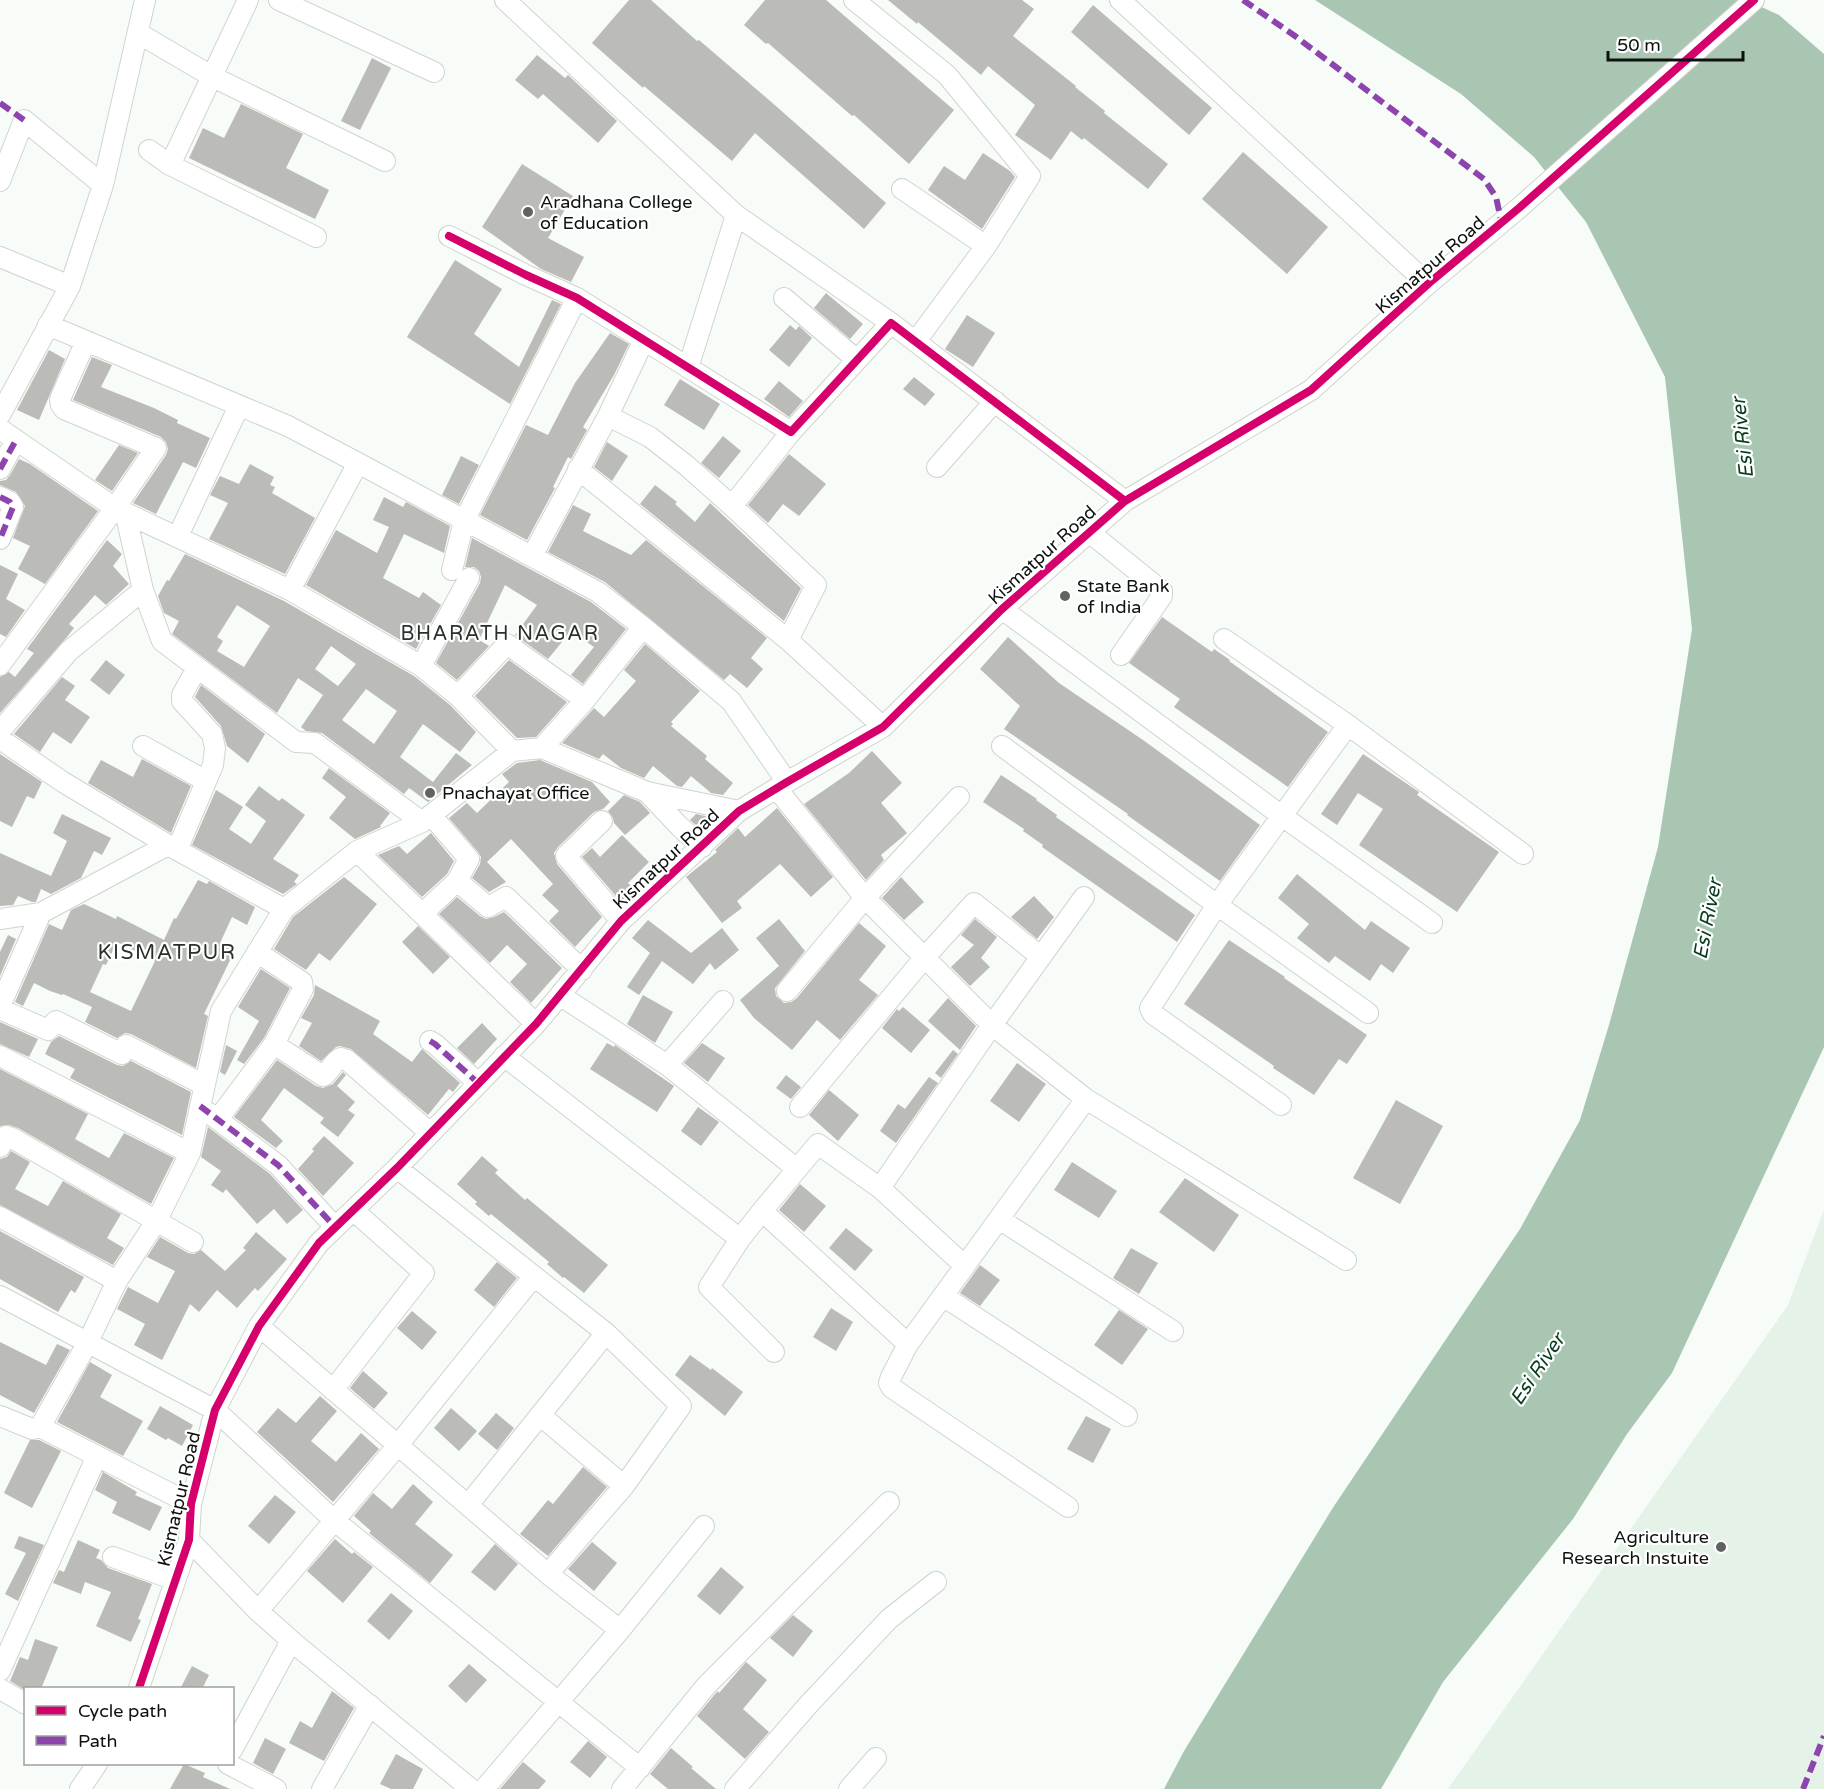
<svg xmlns="http://www.w3.org/2000/svg" width="1824" height="1789" font-family="'Varela Round',sans-serif">
<rect width="100%" height="100%" fill="#f7fcf8"/>
<path fill="#e5f2e8" d="M1824,1210v579h-376l340,-484z"/>
<path fill="#a8c6b1" d="M1315,0h431l33,15 45,39v993l-152,326 -45,61 -54,85 -130,163 -62,107h-217l20,-38 150,-245 186,-277 60,-109 29,-95 49,-178 34,-218 -27,-252 -79,-155 -52,-65 -73,-63z"/>
<path fill="#bbbbb8" fill-rule="evenodd" d="M629,0h22l46,41 2,-1 78,67 109,96 -22,26 -109,-96 -23,28 -88,-75 -1,2 -51,-45z
M765,0h61l128,110 -45,54 -55,-49 -2,1 -84,-73 -2,1 -22,-19z
M888,0h134l12,9 -21,27 63,50 -1,1 30,24 -1,2 64,51 -20,25 -64,-51 -2,2 -11,-9 -20,29 -36,-25 20,-30 -47,-39 -7,9 -63,-53 -1,2z
M1093,5l119,103 -23,27 -118,-103z
M537,55l28,23 3,-3 49,46 -19,22 -55,-49 -5,5 -23,-19z
M372,58l19,10 -31,62 -19,-9z
M241,104l62,30 -17,34 43,22 -14,29 -126,-61 14,-30 21,10z
M1243,152l85,75 -41,47 -85,-75z
M983,153l27,18 5,6 -33,52 -54,-39 16,-24 21,14z
M522,164l51,32 -25,42 36,19 -13,25 -30,-13 -59,-42z
M455,260l47,29 -28,45 45,33 33,-67 9,4 -51,100 -103,-67z
M826,293l37,31 -13,15 -36,-31z
M967,315l28,18 -22,34 -28,-18z
M790,325l6,5 3,-4 13,12 -23,29 -20,-17z
M610,333l19,11 -15,31 -31,52 4,3 -16,29 -3,-2 -15,30 2,1 -28,52 -47,-25 46,-90 22,10 27,-52z
M49,350l16,9 -26,61 -22,-10z
M92,357l20,8 -11,22 53,21 24,12 -1,3 33,15 -14,30 -13,-6 -27,52 -23,-11 33,-48 2,-6 -2,-7 -5,-5 -88,-37z
M914,377l21,17 -10,12 -22,-17z
M680,379l40,25 -16,26 -40,-25z
M779,381l24,20 -14,16 -25,-18z
M723,436l18,15 -22,27 -18,-15z
M607,442l21,14 -16,25 -18,-14z
M119,445l19,8 -26,38 -17,-11z
M789,454l37,30 -27,32 -16,-12 -15,19 -20,-18z
M461,456l18,9 -20,39 -17,-9z
M19,459l11,5 68,47 -53,73 -27,-15 12,-23 -17,-8 12,-32 -9,-14 -16,-7v-4l6,-1 4,-5z
M250,464l24,13 -4,8 5,2 -3,6 43,25 -30,56 -76,-35 19,-36 -18,-8 10,-19 19,8z
M655,485l22,17 -2,2 20,18 15,-19 91,85 -17,33 -144,-117z
M384,497l19,10 3,-5 44,24 -6,27 -40,-19 -21,44 36,20 4,-6 18,13 -25,44 -110,-64 30,-55 41,23 12,-26 -16,-7z
M573,505l18,9 -8,17 48,24 15,-15 121,98 -16,20 12,11 -16,19 -17,-14 -6,6 -119,-98 -57,-30z
M472,538l119,64 35,27 -43,55 -12,-9 23,-28 -23,-16 -23,28 -33,-24 22,-30 -32,-20 -26,55 10,6 -32,34 -21,-17 44,-80 1,-6 -2,-6 -5,-4h-9z
M107,540l15,14 -9,12 16,18 -23,21 -11,-10 -26,29 5,4 -7,9 -67,76v-36l9,-5 6,5 19,-24 -7,-4z
M185,554l99,47 130,75 36,29 26,27 -16,20 -37,-28 -23,33 33,25 23,-29 16,12 -44,37 -19,-14 -5,6 -82,-61 -16,-2 -5,-4 22,-32 -25,-17 -21,35 -105,-79 7,-13 -15,-8 -6,-17 9,-16 2,1zM237,605l33,21 -26,41 -27,-16 6,-10 -6,-4zM331,646l25,18 -18,22 -23,-17zM366,689l31,22 -23,33 -32,-24z
M0,565l18,9 -12,25 19,11 -19,27 -6,-3z
M1162,617l50,35 2,-3 16,11 -1,1 99,71 -40,55 -114,-80 6,-8 -51,-36z
M1008,637l51,46 84,57 117,85 -40,56 -93,-66 1,-1 -124,-85 16,-23 -40,-37z
M645,644l55,47 -29,31 2,2 -2,2 36,30 -2,3 28,24 -10,12 -12,-2 -20,-17 -9,11 -5,-1 -24,-20 -9,12 -23,-10 -18,-14 -4,5 -37,-16 32,-35 10,9 32,-36 -12,-11z
M106,660l19,15 -16,20 -19,-15z
M509,660l58,42 -31,35 -19,1 -42,-42z
M62,677l13,9 -10,14 25,17 -19,27 -18,-12 -13,20 -26,-18z
M201,685l64,49 -17,29 -21,-17 -6,-20 -26,-29z
M872,751l30,32 -21,20 26,30 -26,22 3,5 -18,20 -62,-76 45,-31z
M0,754l42,28 -8,17 -7,-3 -15,31 -12,-6z
M1363,754l56,38 -2,3 82,57 -42,60 -98,-67 24,-36 -25,-16 -21,32 -16,-11z
M142,759l49,27 -20,47 -83,-50 13,-23 32,17z
M540,760l52,22 18,20 -7,7 -9,3 -36,35 -4,6 3,11 45,53 -27,30 -26,-26 10,-10 -17,-16 11,-11 -42,-45 -24,23 19,20 -17,10 -17,-14 8,-14 1,-7 -3,-5 -29,-34 18,-15 10,10 32,-31 -7,-8 15,-11z
M329,768l61,45 -10,13 1,1 -26,12 -26,-21 17,-21 -24,-19z
M1001,775l36,24 -1,1 21,15 -1,2 139,98 -18,27 -135,-95 1,-2 -20,-14 1,-2 -41,-27z
M259,786l20,15 3,-3 23,17 -32,44 26,16 -5,7 3,2 -14,10 -91,-49 24,-55 27,17 -14,22 22,15 15,-23 -21,-16z
M624,795l16,7 10,11 -25,22 -11,-12 -1,-5 -5,-7z
M777,808l56,69 -22,20 -31,-33 -43,37 5,7 -20,15 -36,-46 31,-25 -2,-2 23,-22 7,9z
M62,814l49,24 -9,17 -8,-4 -13,27 -30,16 -10,-5 -5,13h-4l-14,-6 -5,9 -13,1v-53l51,23 16,-35 -14,-8z
M696,814l18,4 -13,12 -11,-10z
M431,833l23,28 -7,13 -25,23 -44,-42 21,-9 8,8z
M622,835l27,27 -21,21 7,7 -13,13 -40,-46 10,-9 8,9z
M1297,874l68,56 6,-9 39,27 -17,25 -12,-9 -11,17 -35,-25 -6,7 -32,-25 12,-14 -31,-26z
M344,877l33,27 -47,57 -11,-8 -13,17 -32,-21 19,-32z
M901,877l23,25 -20,18 -22,-22z
M198,880l9,4 2,-3 46,26 -8,18 -15,-8 -12,26 15,7 -31,64 4,2 -12,52 -65,-34 -6,-1 -8,5 -32,-16 7,-15 -29,-13 -1,1 -12,-4 -16,-8 -11,23 -8,-4 34,-78 13,6 9,-20 13,-6 32,15 1,-3 47,24 10,-22 2,1zM117,942l38,19 -24,50 -41,-19 13,-28 3,1z
M1034,896l20,21 -17,22 -26,-22z
M457,897l23,19 6,3 8,-2 10,-5 58,56 -31,35 -21,-21 17,-18 -20,-19 -17,18 -51,-49z
M779,919l26,32 -30,37 1,8 8,7 7,-1 5,-3 63,-76 27,23 -27,34 19,15 -38,45 -23,-20 -25,30 -38,-32 -14,-18 39,-34 -23,-28z
M975,919l22,18 -16,21 9,9 -20,19 -19,-19 23,-22 -13,-10z
M648,920l43,33 31,-25 17,22 -24,20 -5,-7 -17,21 -31,-23 -23,34 -12,-8 23,-34 -18,-15z
M418,926l32,31 -17,17 -31,-32z
M8,935l8,4 -16,37v-24z
M1229,940l56,37 -1,1 83,57 -20,29 -8,-5 -25,36 -41,-27 1,-2 -90,-62z
M261,969l29,19 -26,50 -20,26 -7,-4 22,-39 -21,-14z
M315,985l65,36 -7,13 39,28 10,-13 38,34 -7,9 -4,-3 -21,26 -77,-66 -11,-3 -4,1 -15,14 -22,-15 13,-23 -11,-5 13,-23z
M643,995l30,17 -18,31 -28,-19z
M948,998l28,28 -16,24 -32,-29z
M903,1007l27,23 -19,23 -29,-25 15,-19 2,2z
M0,1022l38,17 -9,18 -29,-13z
M482,1023l15,16 -23,25 -17,-16z
M59,1036l58,29 6,1 8,-5 60,31 -9,43 -112,-57 5,-9 -30,-15 6,-12z
M607,1043l7,4 1,-2 59,41 -17,26 -67,-43z
M702,1043l23,15 -17,24 -24,-19z
M226,1045l11,6 -12,24 -5,-3z
M953,1050l5,4 -17,24 -6,-5z
M277,1060l39,26 7,2 10,-4 10,-12 3,3 -9,11 18,16 -7,8 7,5 -17,22 -18,-14 4,-5 -40,-30 -23,32 22,21 -7,7 -42,-31z
M1017,1063l29,21 -27,38 -29,-21z
M0,1069l88,45 -13,25 34,19 15,-25 50,25 -23,46 -133,-76 -9,-3 -9,1z
M786,1075l15,12 -10,12 -15,-11z
M929,1077l9,6 -42,60 -16,-12 18,-27 7,5z
M829,1090l30,25 -21,26 -29,-26z
M1396,1100l47,26 -43,78 -47,-26z
M698,1107l21,15 -18,24 -20,-15z
M208,1127l62,47 33,36 -16,14 -13,-15 -17,15 -31,-35 -3,4 -12,-8 10,-14 -20,-14z
M324,1136l30,27 -31,33 -25,-27 16,-18 -2,-2z
M11,1151l19,11 -15,27 33,17 15,-25 58,33 -14,24 17,10 -11,17 -113,-60v-46l7,-2z
M482,1156l16,14 -3,3 30,27 2,-2 81,67 -24,28 -20,-16 -1,1 -16,-14 2,-2 -58,-48 -2,2 -14,-12 2,-2 -20,-18z
M1072,1162l45,29 -18,27 -45,-28z
M1185,1178l54,37 -25,37 -55,-40z
M800,1184l26,22 -22,26 -25,-22z
M846,1228l27,22 -18,21 -26,-23z
M0,1231l84,46 -9,16 -4,-3 -13,22 -58,-33z
M256,1232l31,27 -29,32 -3,-3 -18,20 -20,-18 -18,22 -9,-8 -28,56 -28,-15 11,-21 -28,-15 11,-22 30,16 17,-32 -28,-14 13,-20 28,16 6,1 7,-4 24,21 21,-21 -3,-2z
M1131,1248l27,15 -19,31 -26,-16z
M497,1262l20,16 -23,29 -20,-17z
M980,1265l20,15 -20,26 -20,-13z
M831,1308l22,14 -17,29 -23,-14z
M1119,1310l29,19 -26,36 -28,-20z
M412,1311l25,21 -15,18 -25,-22z
M0,1342l46,23 11,-21 13,6 -36,63 -34,-18z
M690,1355l21,15 1,-2 31,24 -18,24 -50,-41z
M90,1362l22,13 -12,22 43,24 -20,35 -66,-34z
M363,1371l25,22 -14,16 -24,-21z
M320,1396l17,15 -26,30 25,21 25,-29 18,16 -46,53 -76,-70 21,-24 18,15z
M160,1406l33,19 -11,21 -14,-8 -2,2 -19,-11z
M451,1408l26,23 -18,20 -25,-23z
M496,1413l18,15 -17,22 -19,-16z
M1086,1416l25,13 -18,34 -26,-14z
M30,1440h9l22,11 -29,57 -28,-15z
M583,1467l24,20 -59,69 -28,-22 28,-34 5,4z
M103,1472l34,20 -2,3 27,12 -12,24 -38,-18 5,-11 -22,-12z
M413,1484l20,18 -18,22 38,31 -23,28 -61,-50 2,-2 -17,-15 19,-23 19,16z
M275,1495l21,17 -27,32 -21,-18z
M19,1536l25,9 -26,56 -13,-7 21,-41 -12,-5z
M335,1539l17,15 2,-2 19,15 -30,36 -36,-32z
M78,1540l22,10 -4,8 5,2 7,8 44,16 -14,35 3,1 -10,22 -35,-16 15,-34 -26,-10 -4,12 -28,-11 6,-13 5,2z
M592,1542l25,21 -23,28 -26,-22z
M495,1544l23,20 -23,27 -24,-19z
M721,1567l23,20 -24,28 -23,-19z
M391,1593l22,18 -24,29 -22,-19z
M793,1615l20,16 -20,26 -23,-19z
M35,1639l23,8 -17,42h-18l-13,-8 10,-24 8,3z
M746,1662l21,18 -24,29 26,23 -24,27 -48,-43 18,-22 3,-3 1,2z
M469,1664l18,16 -21,23 -18,-17z
M192,1666l17,9 -7,14h-22z
M332,1691l22,17 -30,53 -35,-18 11,-22 12,7z
M265,1738l21,11 -13,25 -20,-11z
M588,1741l19,16 -17,21 -20,-16z
M671,1748l22,19 -2,1 25,21h-48l-18,-15z
M396,1754l27,15 -10,20h-22l-11,-5z
M523,1762l23,19 -7,8h-39z
M184,1764l21,9 -2,4 27,12h-60z"/>
<g fill="none" stroke-linecap="round" stroke-linejoin="round">
<defs>
<path id="minor" d="M248,0l-78,165 146,72
M279,0l155,72
M505,0l231,215 155,108
M854,0l93,75 83,101 -44,70 -70,95
M1120,0l308,284
M138,33l75,44 172,84
M149,150l21,15
M0,181l24,-61 79,65
M902,189l84,57
M449,236l77,39 51,23 214,134 100,-109 234,178
M0,257l70,29
M784,298l73,62
M48,325l240,101 70,37
M688,368l48,-153
M0,415l70,-129 33,-101 42,-185
M608,416l42,21 37,29 45,40 84,79 -28,55
M0,429l115,79 175,82 131,76 37,30 54,55
M937,467l58,-66
M0,469l16,-29
M578,469l210,171 95,87
M0,497l10,5 3,5 -13,32
M732,506l59,-74
M125,512l18,78 19,51 134,101 19,1 107,79
M1089,532l73,59v5l-41,59
M178,536l61,-130
M532,556l76,-140 36,-76
M452,570l12,-49 113,-223
M290,590l68,-127 240,129 45,35 88,74 56,81
M1002,609l280,207 150,107
M1224,639l124,86
M0,665l115,-157 41,-60 -92,-39 -3,-4 -1,-6 26,-58
M421,666l48,-88
M458,696l49,-52 78,56
M0,731l69,-80 74,-61
M0,739l63,43 105,63
M143,746l63,35
M1002,746l215,159 151,108
M542,748l105,44 92,19
M777,789l88,109 127,127 94,74 260,161
M647,792l32,34 23,21
M602,821l-36,35 55,65
M177,850l36,-85 2,-17 -3,-14 -30,-33v-6l15,-27
M357,851l179,173
M457,881l31,26 18,-10 76,73
M422,914l35,-33 12,-22 -38,-44
M0,919l41,-6 127,-68 116,64
M787,991l78,-93 94,-101
M561,996l106,69 130,104
M0,1006l41,-93
M0,1009l48,21 8,-9 66,33 4,-9 78,40
M430,1041l5,3 43,39
M274,1044l49,32c8,-5 9,-14 18,-18l6,2 83,73
M0,1056l190,97
M504,1056l236,183 22,-28 146,133 178,-245
M667,1065l56,-64
M1281,1105l-128,-91 -3,-6 67,-103 131,-180 175,129
M800,1107l125,-150 49,-54 67,54
M209,1113l69,52 57,62
M218,1119l56,-75 29,-55 -1,-7 -45,-30
M0,1147l6,-11 6,2 181,104
M397,1168l209,165 75,73 -57,80 -76,88
M880,1188l112,-163 92,-128
M762,1211l56,-67 62,44 85,78
M0,1217l117,64
M999,1219l174,112
M740,1239l-31,48 65,65
M0,1296l215,114 120,111 305,247
M943,1296l184,120
M259,1326l289,248 72,56
M908,1344l-17,33 -2,6 3,5 176,119
M333,1390l91,-117 -71,-63
M540,1415l84,71
M0,1416l32,13 8,-2
M191,1504l-151,-77 47,-83 30,-63 40,-61 33,-67 31,-142 63,-102 73,-58 65,-29 90,-71 30,-3 43,-48 58,-73
M468,1505l138,-172
M189,1540l69,71 37,33 176,145
M113,1557l62,23
M258,1611l140,-166 136,-169
M0,1671l97,-215
M139,1688l50,-148 2,-36 24,-94 44,-84 60,-83 78,-75 139,-144 85,-103 118,-110 48,-29 96,-55 119,-118 123,-108 186,-111 117,-106 91,-76 235,-208
M0,1689l26,15
M232,1750l59,-109
M228,1764l48,25
M80,1789l17,-25
M322,1789l48,-84
M484,1789l136,-159 84,-104
M622,1789l84,-103 183,-184
M735,1789l74,-85 80,-85 47,-37
M849,1789l27,-31"/>
</defs>
<use href="#minor" stroke="#d0d4d1" stroke-width="22"/>
<use href="#minor" stroke="#fefffe" stroke-width="20"/>
<path stroke="#8e44ad" stroke-width="6" stroke-dasharray="12 6" stroke-linecap="butt" d="M1243,0l52,36 189,143 12,18 5,23 -5,4
M0,103l24,17
M0,469l16,-29
M0,497l10,5 3,5 -13,32
M430,1041l5,3 43,39
M200,1106l78,59 57,62
M1803,1789l21,-53"/>
<defs>
<path id="cycleway" d="M449,236l77,39 51,23 214,134 100,-109 234,178
M139,1688l50,-148 2,-36 24,-94 44,-84 60,-83 78,-75 139,-144 85,-103 118,-110 48,-29 96,-55 119,-118 123,-108 186,-111 117,-106 91,-76 235,-208"/>
</defs>
<use href="#cycleway" stroke="#fff" stroke-width="11"/>
<use href="#cycleway" stroke="#d6006c" stroke-width="8"/>
</g>
<g fill="#606461" stroke="#fff" stroke-width="2">
<circle cx="528" cy="212" r="6"/>
<circle cx="1065" cy="596" r="6"/>
<circle cx="430" cy="793" r="6"/>
<circle cx="1721" cy="1547" r="6"/>
</g>
<g text-anchor="middle" stroke-width="4.5" stroke-linejoin="round" paint-order="stroke">
<g font-size="18" fill="#0e120f" stroke="#fff" text-anchor="start">
<text x="540" y="208">Aradhana College<tspan x="540" dy="21">of Education</tspan></text>
<text x="1077" y="592">State Bank<tspan x="1077" dy="21">of India</tspan></text>
<text x="442" y="799">Pnachayat Office</text>
<text x="1709" y="1543" text-anchor="end">Agriculture<tspan x="1709" dy="21">Research Instuite</tspan></text>
</g>
<g font-size="18" fill="#0e120f" stroke="#fff">
<text transform="translate(1430 265) rotate(-41)" y="6">Kismatpur Road</text>
<text transform="translate(1042 555) rotate(-42)" y="6">Kismatpur Road</text>
<text transform="translate(666 859) rotate(-43)" y="6">Kismatpur Road</text>
<text transform="translate(179 1499) rotate(-77)" y="6">Kismatpur Road</text>
</g>
<g font-size="20" font-style="italic" fill="#083d20" stroke="#fff">
<text transform="translate(1742 438) rotate(-96)" y="7">Esi River</text>
<text transform="translate(1707 919) rotate(-79)" y="7">Esi River</text>
<text transform="translate(1537 1369) rotate(-56)" y="7">Esi River</text>
</g>
<g font-size="20" letter-spacing="1.5" fill="#28322b" stroke="#fff">
<text x="500" y="640">BHARATH NAGAR</text>
</g>
<g font-size="21" letter-spacing="1.5" fill="#28322b" stroke="#fff">
<text x="167" y="959">KISMATPUR</text>
</g>
</g>
<rect x="24" y="1687" width="210" height="78" fill="#ffffff" stroke="#9fa09f" stroke-width="1.5"/>
<rect x="36" y="1706" width="30" height="9" fill="#d6006c" stroke="#9fa09f" stroke-width="1.5"/>
<text x="78" y="1717" font-size="18" fill="#0e120f">Cycle path</text>
<rect x="36" y="1736" width="30" height="9" fill="#8e44ad" stroke="#9fa09f" stroke-width="1.5"/>
<text x="78" y="1747" font-size="18" fill="#0e120f">Path</text>
<path d="M1608 51v9h135v-9" fill="none" stroke="#0e120f" stroke-width="3"/>
<text x="1617" y="51" font-size="18" fill="#0e120f" stroke="#ffffff" stroke-width="4.5" paint-order="stroke">50 m</text>
</svg>
